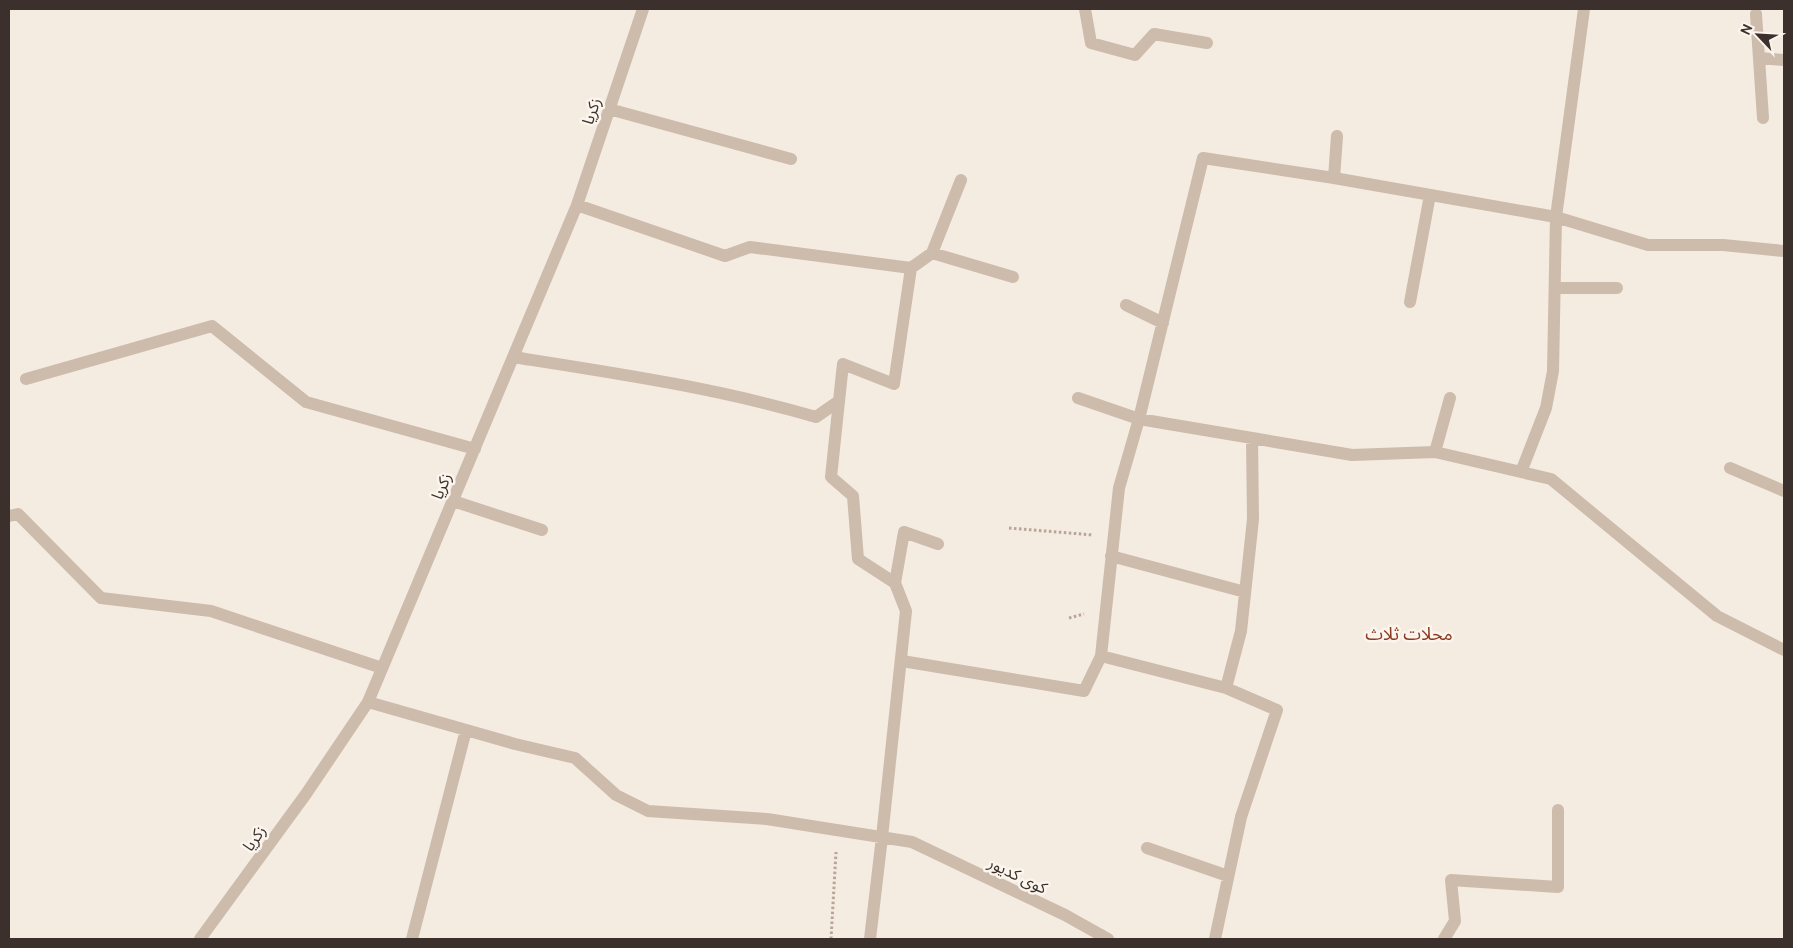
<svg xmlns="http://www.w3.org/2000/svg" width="1793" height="948" font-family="Cabin,'Noto Sans Arabic',sans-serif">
<rect width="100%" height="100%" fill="#f4ebe1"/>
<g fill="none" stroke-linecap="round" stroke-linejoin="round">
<path stroke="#b9a596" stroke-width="3" stroke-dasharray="2.5 2.5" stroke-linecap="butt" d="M1009,528l84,7
M1069,618l15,-4
M831,939l5,-87"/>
<path stroke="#cdbbac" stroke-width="12" d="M839,401l-8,76 22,19 5,63 37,24 11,28 -24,226"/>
<path stroke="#cdbbac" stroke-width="12" d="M1085,9l6,34 44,12 19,-21 53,9
M1756,14l7,104
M1759,58l25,2
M609,109l182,50
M1334,178l3,-42
M577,205l148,51 25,-9 161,21 21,-15 81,24
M932,253l29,-73
M1555,288h62
M1410,302l20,-107
M1126,305l37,18
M513,357c102,16 204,31 303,60l23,-16 4,-37 51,20 17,-116
M26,379l186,-53 94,76 169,47
M1078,398l61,21 113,19 100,17 83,-3 116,27 166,137 67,34
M1435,452l15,-54
M1730,468l54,23
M1521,472l25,-64 7,-37 3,-154 28,-208
M453,501l89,29
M9,516l9,-2 83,84 110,13 171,57
M1111,556l134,36
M895,583l9,-51 34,12
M1101,656l125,32 51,22 -36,107 -26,122
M902,661l182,30 17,-35 18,-168 20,-69 64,-261 131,20 222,39 92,28h75l61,6
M1226,688l15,-57 12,-112 -1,-81
M368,702l147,42 60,14 41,37 32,16 119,8 145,23 153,73 43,24
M1147,848l81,28
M200,939l106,-145 62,-92 209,-497 66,-196
M412,939l54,-209
M870,939l12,-102
M1444,939l11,-18 -4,-41 107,7v-77"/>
</g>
<g text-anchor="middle" stroke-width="5" stroke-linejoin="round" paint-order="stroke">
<g font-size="16" fill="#3b302b" stroke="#fbf5ee">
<text transform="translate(591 111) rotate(-71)" y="6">زکریا</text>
<text transform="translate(441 486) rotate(-67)" y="6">زکریا</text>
<text transform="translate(254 838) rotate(-54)" y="6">زکریا</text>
<text transform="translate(1018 875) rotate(26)" y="6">کوی کدیور</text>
</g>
<g font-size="18" fill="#8c3b22" stroke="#fbf5ee">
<text x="1409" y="640">محلات ثلاث</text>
</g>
</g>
<rect width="1793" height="948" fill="none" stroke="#3b302b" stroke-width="20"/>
<g transform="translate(1758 35) rotate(295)" stroke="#fbf5ee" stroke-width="4" paint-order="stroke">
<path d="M0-4L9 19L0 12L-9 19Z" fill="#3b302b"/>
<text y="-8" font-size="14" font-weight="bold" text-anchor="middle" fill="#3b302b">N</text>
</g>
</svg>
